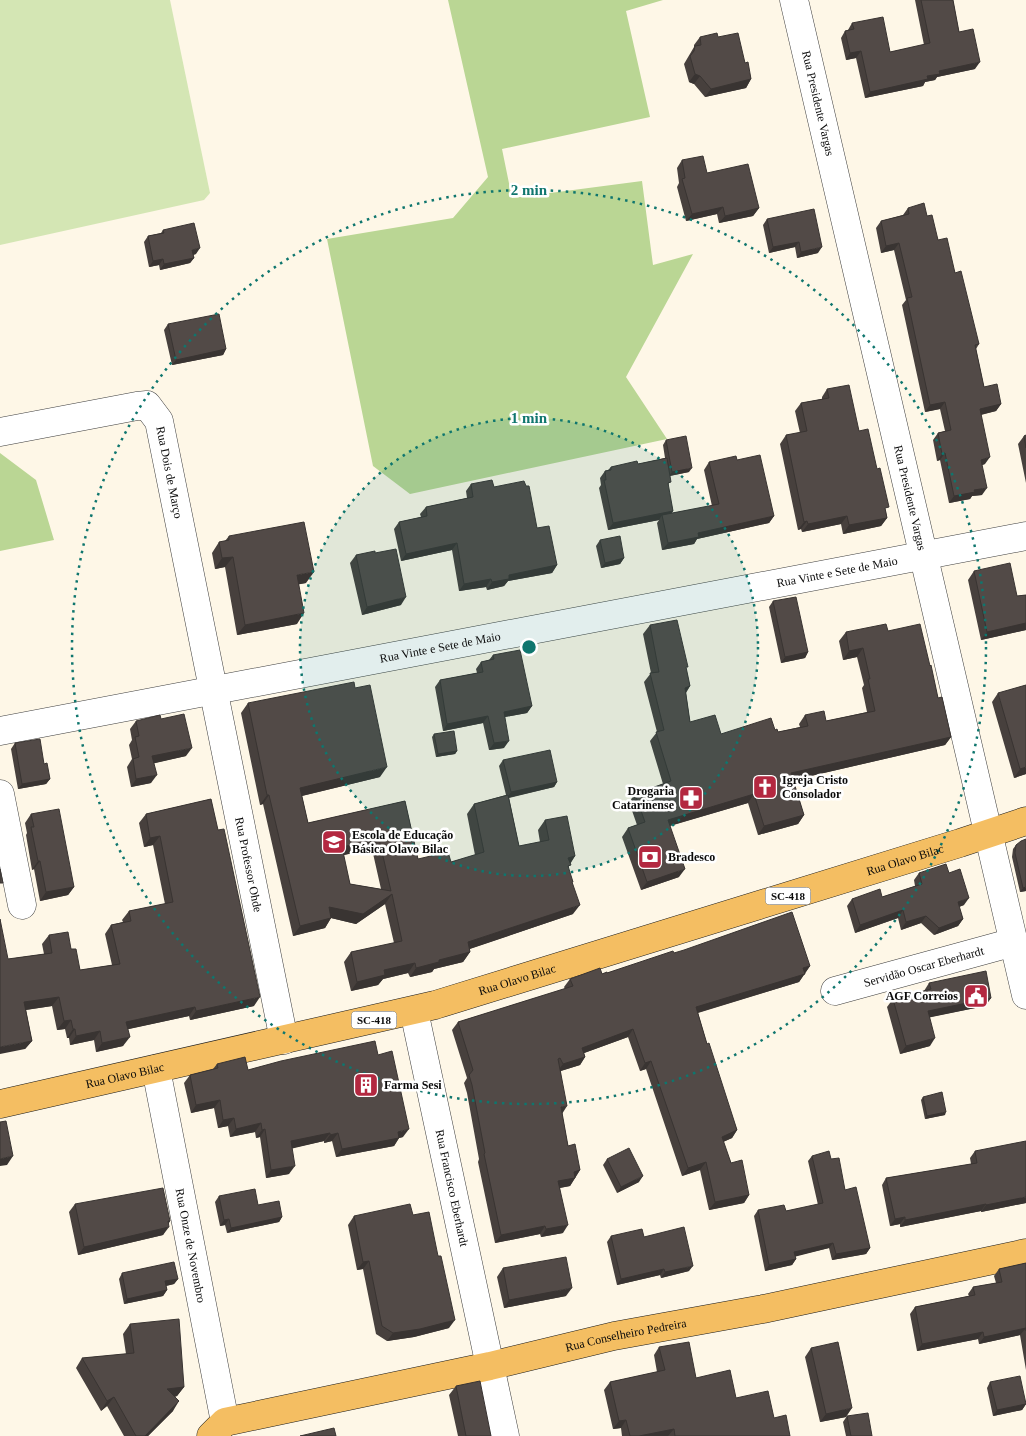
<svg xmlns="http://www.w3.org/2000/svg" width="1026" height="1436" font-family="'Times New Roman',serif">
<rect width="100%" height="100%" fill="#fef7e7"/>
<path fill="#d4e6b4" d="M0,0h170l40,193 -6,7 -204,45z"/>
<path fill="#bad694" d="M448,0h215l-37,11 24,106 -148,32 10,49 130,-17 11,84 40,-11 -67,123 41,62 -257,55 -37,-28 -46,-227 126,-21 35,-41z
M0,453l36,27 18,60 -54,11z"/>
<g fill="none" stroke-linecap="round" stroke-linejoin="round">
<defs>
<g id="minor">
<path id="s1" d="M794,0l232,995"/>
<path id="s2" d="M0,432l137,-26 10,-1 12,16 125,619"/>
<path id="s3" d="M0,731l1026,-195"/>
<path d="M0,794l22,111"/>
<path id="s4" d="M835,991l179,-49"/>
<path id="s5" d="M414,1011l91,425"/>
<path id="s6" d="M156,1069l69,353"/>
</g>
<g id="major">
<path id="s7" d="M0,1104l435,-99 525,-162 66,-22"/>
<path id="s8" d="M211,1436l14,-14 265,-56 124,-30 149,-27 263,-56"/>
</g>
</defs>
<use href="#minor" stroke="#3d3d3d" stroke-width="29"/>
<use href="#major" stroke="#1b1b1b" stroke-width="29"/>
<use href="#minor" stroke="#fff" stroke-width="28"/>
<use href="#major" stroke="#f4be62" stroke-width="28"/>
</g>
<path fill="#47403d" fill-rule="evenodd" d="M915,0h38l6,32 16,37 -38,8 -2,3 -10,2 -2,4 -58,12 -9,-40 -10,2 -5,-22 4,-7 3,-1 4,-7 38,29 34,-7z
M700,37h18l27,26 6,16 -5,9 -41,9 -11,-13 -5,-2 -5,-18 10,-17v-2z
M682,160l25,13 52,35 -6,8 -34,7 -2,-9 -31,7 -9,-34 2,-4 -2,-15z
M908,208l19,8 11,24 17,33 24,71 -3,5 8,38 17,17 -5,7 -15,4 4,49 -3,1v30l-10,1 -2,3 -21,4 -9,-43 -3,1 -4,-21 5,-7 7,-2 -5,-22 -15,3 -23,-107 4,-5 -12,-50 -13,3 -5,-25 5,-7 22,-6z
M767,219l51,34 -21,5 -2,-11 -26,6 -6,-28z
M163,230l33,24 -3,1 1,3 -4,5 -30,7 -1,-5 -10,2 -5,-25 4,-6 13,-3z
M168,324l58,25 -3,6 -51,10 -8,-35z
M827,389l32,42 27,81 1,6 -6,8 -38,8 -2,-10 -39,8 -1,-3 -3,1 -18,-86 6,-9 14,-2 -5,-22 6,-8 21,-4v-2z
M1026,435v48l-8,-39 6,-8z
M666,440l23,32 -19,4 -2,11 5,24 -1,2 40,-7 -8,-36 5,-8 28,-2 37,56 -5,7 -72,16 -3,5 -32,6 -5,-27 2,-3 -51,10 -9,-42 2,-3 -1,-7 5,-7 3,-1 3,-3 27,-3 27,-6 -2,-13z
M471,484l23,3 43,41 20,37 -5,8 -44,8 -4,5 -17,4 -1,-3 -27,4 -7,-41 -51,11 -7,-32 5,-7 22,-5 -1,-3 6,-7 41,-9 -1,-7z
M229,536l77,47 -7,1 -2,40 -60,11 -12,-68 -10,2 -3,-16 7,-11 6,-1z
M600,540l24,18 -4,6 -19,4 -5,-22z
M375,553l26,52 -39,10 -12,-52 6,-8z
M974,571l43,25 9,-1v35l-45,10 -13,-60z
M773,601l35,51 -3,6 -24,5 -12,-56z
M650,625l36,43 4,18 -4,7 4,29 31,12 54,-4 3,2 22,-5 -1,-3 6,-9 21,6 41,-9 -5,-24 2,-3 -7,-28 -14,3 -4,-19 7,-9 42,-1 42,35 8,32 13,39 -6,8 -152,35 11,35 -6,9 -40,11 -10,-32 -78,23 9,51 -38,13 -19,-53 6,-9 9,-3 -8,-23 6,-8 28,-10 -13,-43 7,-9 -13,-50 7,-9 -8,-39z
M493,655l39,51 -5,7 -22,4 -1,31 -15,2 -6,-27 -40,8 -8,-44 5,-7 37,-7 -1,-4 5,-7 8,-2z
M998,693l28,81 -12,4 -22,-76z
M248,703l132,74 -78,19 6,27 97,-22 13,58 33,3 24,-7 -8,-41 7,-10 32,-9 -7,-29 4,-6 54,22 -3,5 -45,11 10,48 21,-4 -2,-12 7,-10 30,36 -5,7 -2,6 4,14 1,31 -104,35 1,3 -7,10 -29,7 -2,3 -22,5 -2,-4 -25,6 -5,6 -27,6 -7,-29 7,-10 43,-9 -9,-39 -29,20 -25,-6 -6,10 -32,8 -30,-132 -3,1 -19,-92zM372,849l9,40 -31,-5 -7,-29z
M136,721l50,35 -32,7 -3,20 -20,4 -4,-20 5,-8 -3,-14 3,-5 -2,-11z
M434,734l23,17 -2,3 -19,3 -4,-20z
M15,743l29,21 6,15 -4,5 -28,5 -7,-40z
M211,799l43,207 -64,14 -1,-4 -61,13 -5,17 -27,6 -2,-12 -24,5 -1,-7h-2l-2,-9 -8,1 -5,-24 -26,4 6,31 -7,8 -17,-90 36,-5 -2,-10 7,-9 22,14 9,21 32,-5 -7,-31 6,-9 12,-3 -1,-2 7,-9 36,-7 -12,-59 -9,2 -5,-24 7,-9z
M31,814l43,73 -6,8 -28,6 -6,-32 -2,1 -6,-35 1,-2 -2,-10z
M1016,845l10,46 -6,1 -8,-35 1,-8z
M919,873h30l15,32 -5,2 4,12 -5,7 -24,9 -13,-12 -20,7 -3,-12 -43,15 -8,-27 5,-7 30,-2 33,-11 -1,-6z
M674,953l136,13 -11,16 -101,31 9,31 30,86 -5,8 -9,4 8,21 18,32 -5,8 -35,7 -9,-40 -18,6 -36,-107 -6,2 -12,-34 -44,16 1,4 -5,8 -19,6 1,42 6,33 12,24 -10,16 -10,2 3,45 -22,4 -1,-3 -45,9 -17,-81 1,-3 -12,-66 -3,-10 3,-5 -15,-48 6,-8 107,-33 -1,-2 6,-8 37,-6z
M929,983l62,15 -6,8 -55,11v29l-30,8 -13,-47 6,-8 31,-8z
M378,1055l25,82 -4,1 -5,8 -58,11 -4,-16 -8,2v-2l-32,7 -3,26 -23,4 -6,-41 -4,1 -1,-6 -25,5 -2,-11 -10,2 -4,-20 -23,5 -7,-30 6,-8 23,-6 4,-5 31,6z
M923,1097l22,18 -20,4 -4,-19z
M975,1151l51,52 -45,9v-1l-81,16v-3l-10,2 -8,-41 4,-7 85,-14 -1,-6z
M812,1156l19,3 14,31 25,58 -4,6 -34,6 -3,-12 -34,8 1,3 -4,6 -27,6 -11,-55 4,-6 28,1 32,-6 -10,-44z
M607,1159l32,23 -22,11 -14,-28z
M219,1196l39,9 24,12 -3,5 -52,11 -2,-8 -5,1 -5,-24z
M75,1204l95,17 -7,14 -85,20 -9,-43z
M413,1215l36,113 -35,9 -27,4 -11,-7 -13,-65 -6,1 -9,-45 6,-9z
M611,1236l33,1 45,34 -28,7 -1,-3 -43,10 -10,-43z
M1026,1263v107l-6,-35 -41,9 -1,-5 -61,12 -7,-37 5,-7 54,-11 -1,-2 5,-7 23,-4 -2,-7 5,-7z
M503,1268l63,28 -62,12 -7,-31z
M122,1273l56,6 -4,5 -8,2 1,4 -4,6 -39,8 -5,-25z
M130,1324l54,63 -7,9 -2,1 -2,14 -25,25h-24l-17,-30 -6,5 -25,-43 6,-10 44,-4 -3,-20z
M659,1347l37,31 78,40 16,18h-168l-1,-8 -8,1 -9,-39 6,-8 47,-10 -3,-17z
M811,1348l35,69 -26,5 -15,-65z
M990,1382l36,22 -4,6 -29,6 -6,-28z
M456,1386l35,50h-33l-9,-41z
M847,1416l25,20h-26l-3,-14z"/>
<path fill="#393432" d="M861,51l-5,7 -10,2 4,-7z
M980,62l-5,7 -38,8 -2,3 -10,2 -2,4 -58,12 5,-6 57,-16 12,-5z
M695,74l5,2 -6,8 -5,-2z
M751,79l-5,9 -41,9 6,-8z
M723,207l-6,7 -31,7 6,-7z
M759,208l-6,8 -34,7 6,-7z
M799,242l-4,5 -26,6 4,-6z
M899,243l-5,7 -13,3 5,-7z
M822,247l-4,6 -21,5 4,-6z
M200,248l-4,6 -8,2 4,-6z
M194,258l-4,5 -30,7 4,-6z
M163,259l-4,6 -10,2 4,-6z
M226,349l-3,6 -51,10 4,-5z
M945,402l-5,7 -15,3 5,-7z
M1001,404l-5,7 -21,5 5,-7z
M945,453l-5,7 -3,1 5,-7z
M990,457l-5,7 -9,3 5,-7z
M692,468l-3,4 -20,4 3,-4z
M987,488l-5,7 -10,1 -2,3 -21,4 5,-7 20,-6z
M673,511l-5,7 -6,-3 -3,5 -51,10 5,-7z
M774,516l-5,7 -72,16 -3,5 -32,6 6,-7 30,-10z
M847,516l-6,8 -39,8 6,-8z
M887,518l-6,8 -38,8 6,-9z
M807,521l-6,8 -3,1 6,-8z
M457,543l-5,7 -51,11 5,-7z
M233,557l-8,10 -10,2 7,-11z
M624,558l-4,6 -19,4 4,-5z
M557,565l-5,8 -44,8 -4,5 -17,4 5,-8 17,-7z
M314,572l-8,11 -16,3 7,-11z
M491,579l-5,8 -27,4 5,-7z
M406,597l-5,8 -39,10 5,-8z
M304,613l-7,11 -60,11 8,-10z
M1026,623v7l-45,10 6,-8z
M863,648l-6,9 -14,3 6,-9z
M808,652l-3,6 -24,5 4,-6z
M690,686l-6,9 1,-7z
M532,706l-5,7 -28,5 5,-6z
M488,716l-5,7 -40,8 4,-7z
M951,737l-6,8 -160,37 6,-9z
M509,741l-5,7 -15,2 5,-7z
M192,748l-6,8 -39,9 5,-9z
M457,751l-2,3 -19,3 2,-3z
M387,767l-7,10 -87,21 7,-10z
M1026,767v7l-12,4 6,-9z
M157,775l-6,8 -20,4 5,-8z
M50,779l-4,5 -28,5 4,-5z
M557,782l-3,5 -47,11 4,-6z
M754,794l-6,9 -86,25 6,-8z
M267,795h2l-6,9 -3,1z
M804,815l-6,9 -40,11 6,-9z
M160,836l-7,9 -9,2 6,-9z
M379,839l-7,10 -37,8 7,-10z
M575,856l-6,10 -1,-8z
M38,861h2l-6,8 -2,1z
M685,869l-6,8 -38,13 6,-8z
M74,887l-6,8 -28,6 6,-9z
M1026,887v4l-6,1 3,-4z
M392,894l-7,10 -29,20 -25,-6 -6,10 -32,8 7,-10 29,-19z
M969,898l-5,7 -11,4 5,-7z
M580,905l-7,9 -112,38 7,-10z
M903,910l-5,8 -43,15 5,-8z
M926,916l-5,7 -20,7 5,-8z
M963,919l-5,7 -24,9 5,-7z
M470,952l-7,10 -29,7 -2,3 -22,5 6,-9 23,-8z
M415,963l-7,10 -25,6 -5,6 -27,6 6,-9 27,-12z
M810,966l-11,16 -109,33 6,-8z
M59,997l-7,9 -34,5 6,-9z
M260,997l-6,9 -64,14 6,-9z
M991,998l-6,8 -63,13 6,-8z
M195,1007l-6,9 -69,15 6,-9z
M71,1020l-6,9 -8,1 7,-9z
M73,1029h2l-6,9h-2z
M633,1029l-5,8 -52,19 6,-8z
M100,1031l-6,9 -24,5 6,-9z
M130,1037l-7,9 -27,6 6,-9z
M935,1038l-5,8 -30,8 6,-8z
M32,1041l-7,8 -25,5v-7z
M585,1057l-5,8 -23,7 6,-8z
M651,1061l-5,8 -6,2 5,-8z
M220,1100l-6,8 -23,5 5,-8z
M567,1106l-5,8 -1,-7z
M946,1112l-1,3 -20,4 2,-3z
M234,1118l-6,8 -10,2 5,-8z
M261,1123l-6,9 -25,5 6,-8z
M265,1129l-5,8 -4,1 6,-8z
M409,1129l-6,8 -4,1 -5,8 -58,11 6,-8z
M737,1130l-5,8 -16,7 6,-8z
M330,1133l-6,8 -38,9 5,-9z
M338,1133l-6,8 -8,2 6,-8z
M13,1156l-6,9 -7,1v-7z
M706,1162l-6,8 -18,6 6,-8z
M295,1166l-6,8 -23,4 5,-8z
M580,1170l-10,16 -17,3 5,-8 16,-9z
M643,1176l-4,6 -22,11 4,-6z
M749,1195l-5,8 -35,7 6,-8z
M1026,1197v6l-45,9 5,-7z
M986,1204l-5,7 -81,16 5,-7z
M282,1217l-3,5 -52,11 4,-5z
M905,1217l-5,7 -10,2 5,-7z
M229,1219l-4,6 -5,1 4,-6z
M168,1221h2l-5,7 4,-1 -6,8 -85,20 6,-8z
M568,1225l-5,8 -22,4 5,-8z
M545,1226l-5,8 -45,9 6,-8z
M833,1243l-4,5 -39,10 4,-6z
M870,1248l-4,6 -34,6 4,-6z
M796,1259l-4,6 -27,6 4,-6z
M369,1261l-6,8 -6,1 6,-8z
M693,1266l-4,5 -28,7 4,-6z
M664,1269l-4,6 -43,10 4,-6z
M178,1279l-4,5 -13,3 4,-6z
M572,1288l-6,8 -62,12 5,-8z
M167,1290l-4,6 -39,8 3,-5z
M455,1320l-6,8 -35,9 -27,4 6,-8z
M1026,1328l-6,7 -41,9 5,-7z
M983,1332l-5,7 -61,12 5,-7z
M184,1387l-7,9 -17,2 7,-9z
M114,1397l-7,9 -6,5 6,-10z
M179,1401l-6,10 -25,25h-3z
M1026,1404l-4,6 -29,6 4,-6z
M852,1408l-6,9 -26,5 6,-8z
M626,1420l-5,8 -8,1 6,-8z
M674,1429l-6,7h-29z"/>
<path fill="#524a47" stroke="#393432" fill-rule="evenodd" d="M921,0h32l6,32 14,-3 7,33 -41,9 1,3 -13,2 1,3 -58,13 -9,-41 -11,2 -5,-22 9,-2 -2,-6 31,-6 7,35 40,-9z
M717,33l1,4 20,-4 7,30 3,-1 3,17 -40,10 -11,-13 -5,-2 -5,-18 4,-5 1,-5 6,-1 -1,-8z
M703,156l4,17 41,-9 11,44 -34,8 -2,-9 -31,7 -10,-35 3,-1 -3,-18z
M924,203l3,13 5,-1 6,25 9,-2 8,35 6,-2 18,73 -4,1 9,42 13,-3 4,20 -21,5 10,48 -9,3 6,28 -13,2 1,2 -21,4 -9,-43 -3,1 -4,-21 13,-3 -6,-28 -15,3 -23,-107 5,-1 -13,-54 -13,3 -5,-25 28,-7 -1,-6z
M814,209l8,38 -21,5 -2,-10 -26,5 -6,-28z
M194,223l6,25 -8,2 2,8 -30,6 -1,-5 -10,2 -5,-25 16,-3 -1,-3z
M219,314l7,35 -50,11 -8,-36z
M849,385l10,46 9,-2 9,40 3,-1 9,39 -4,1 2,10 -38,7 -2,-9 -39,8 -1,-3 -3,1 -18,-87 21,-4 -6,-28 28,-5 -2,-9z
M1026,435v13l-2,-12z
M686,436l6,32 -20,4 -6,-32z
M760,455l14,61 -76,17 1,4 -31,6 -6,-28 57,-11 -10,-42 27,-6 1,4z
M667,458l4,24 -3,1 5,28 -60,12 -9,-43h2l-1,-9 6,-1v-3l26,-6 1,3z
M492,480l2,7 30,-6 2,5h3l8,42 12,-2 8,39 -48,10v4l-17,3 -1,-3 -27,5 -7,-41 -51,11 -7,-32 28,-6 -1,-9 47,-10 -2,-13z
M304,522l10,50 -17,3 7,38 -59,12 -12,-68 -11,1 -3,-16 10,-2v-4z
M620,536l4,22 -19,5 -5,-23z
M396,549l10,48 -39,10 -11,-52 19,-4v2z
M1010,563l7,33 9,-1v28l-39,9 -13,-61z
M796,597l12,55 -23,5 -12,-56z
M677,620l11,47h-2l4,19 -5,2 5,34 25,-7 6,19 50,-16 4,12 2,-1 1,3 30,-6 -3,-11 19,-4 2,10 49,-10 -7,-32h2l-7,-31 -14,3 -3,-19 40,-8 2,7 32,-7 10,42 1,-1 7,33 4,-1 9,40 -160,36 13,42 -40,11 -10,-32 -86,26 17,49 -38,13 -19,-54 17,-6 -10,-28 36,-13 -15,-49 8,-2 -14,-57 9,-1 -9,-47z
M520,650l12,56 -28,6 5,29 -15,2 -6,-27 -41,8 -7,-44 43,-8 -2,-10 13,-3 -1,-4z
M354,682l1,6 15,-3 17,82 -87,21 8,35 97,-22 13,58 30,-7 3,10 33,-10 -10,-48 34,-9 11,51 30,-6 -4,-20 22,-4 8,40 -7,2 3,7 -3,1 5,16h-1l8,23 -112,37 2,10 -31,8v2l-23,6 -1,-5 -31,7 1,5 -28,7 -6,-30 51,-11 -10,-47 -29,20 -34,-7 2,11 -31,8 -31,-131h-2l-19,-92zM379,839l12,52 -41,-7 -8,-37z
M1026,685v82l-6,2 -22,-76z
M184,714l8,34 -40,8 5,19 -21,4 -3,-20 6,-2 -4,-20 4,-1 -3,-15 24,-6 1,4z
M454,731l3,20 -19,3 -4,-20z
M40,739l4,25 3,-1 3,16 -28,5 -7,-41z
M550,750l7,32 -46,10 -8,-32z
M211,799l7,31 6,-1 36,168 -64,14 -1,-4 -69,15 4,15 -28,6 -2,-12 -24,5 -1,-7h-2l-2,-9 -7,1 -5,-24 -35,5 8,39 -32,6v-128l8,40 44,-6 -3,-18 19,-3 3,17h5l4,21 40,-6 -9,-39 20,-4 -2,-10 44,-9 -13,-66 -10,2 -4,-24z
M59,809l15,78 -28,5 -6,-31h-2l-7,-34h3l-3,-13z
M1026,839v48l-3,1 -8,-35 1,-8 5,-4z
M946,864l3,9 11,-4 9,29 -11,4 5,17 -24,9 -13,-12 -20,6 -3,-12 -43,15 -8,-26 28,-10 2,8 40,-13 -3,-11z
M0,869l3,14h-3z
M792,912l18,54 -7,2 2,6 -109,33 11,37 2,-1 28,87 -15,7 9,26 11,-3 7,35 -34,7 -9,-40 -18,6 -37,-107 -6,2 -12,-34 -51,19 3,9 -22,7 -3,-6 -2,1 9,47 -6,1 7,39 7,-2 5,26 -6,2 1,6 -17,3 10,44 -22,4 -1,-3 -44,9 -17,-81 1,-1 -13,-68 -3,-10 4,-5 -15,-48 115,-36 -3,-7 30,-11 2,6 5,-2v1l66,-22 1,2 10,-3z
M986,971l5,27 -63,13 7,27 -29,8 -13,-47 38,-10 -2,-6z
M375,1041l3,14 14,-4 17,78 -11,3 1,6 -57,11 -4,-16 -8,2v-2l-39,8 4,25 -24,4 -6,-41 -3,1 -1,-7 -25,6 -2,-11 -11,2 -3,-20 -24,5 -6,-30 28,-7 -1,-4 28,-7 3,13 33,-9z
M942,1092l4,20 -19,4 -4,-19z
M6,1121l7,35 -13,3v-37z
M1026,1141v56l-40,8v-1l-81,16v-3l-10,2 -9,-41 91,-15 -2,-12z
M629,1148l14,28 -22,11 -14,-28z
M829,1151l2,8 8,-1 6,32 11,-3 14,61 -34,6 -3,-11 -39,9 2,7 -27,6 -11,-55 26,-5 2,6 37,-8 -11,-47z
M163,1188l7,33h-2l1,6 -85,20 -9,-43z
M255,1189l3,16 21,-4 3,16 -51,11 -2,-9 -5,1 -5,-24z
M410,1204l3,11 16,-3 9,44h3l14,64 -35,9 -27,4 -11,-7 -13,-65 -6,1 -9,-46z
M684,1227l9,39 -28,6 -1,-3 -43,10 -10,-43 31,-7 2,8z
M566,1257l6,31 -63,12 -6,-32z
M174,1262l4,17 -13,2 2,9 -40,9 -5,-26z
M1026,1263v68v-3l-42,9 -1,-5 -61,12 -7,-37 60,-12 -2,-8 29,-5 -3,-13z
M179,1319l5,68 -17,2 12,12 -34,35h-9l-22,-39 -7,4 -25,-43 52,-5 -4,-29z
M689,1342l7,36 34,-8 6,28 32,-7 6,27 12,-3 4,21h-115l-1,-7 -35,7h-9l-4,-16 -7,1 -9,-39 55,-12 -6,-23z
M838,1342l14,66 -26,6 -15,-66z
M1020,1376l6,28 -29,6 -7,-28z
M480,1381l11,55h-25l-10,-50z
M868,1413l4,23h-21l-4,-20z
M334,1428l2,8h-36z"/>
<circle cx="529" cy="647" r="229" fill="#0f766e" fill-opacity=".12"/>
<g fill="none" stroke="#0f766e" stroke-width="2.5" stroke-dasharray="2.5 5">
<circle cx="529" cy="647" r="229"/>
<circle cx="529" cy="647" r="457"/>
</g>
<defs>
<symbol id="church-square" viewBox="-11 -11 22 22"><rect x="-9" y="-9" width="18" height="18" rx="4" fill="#b32840" stroke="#fff"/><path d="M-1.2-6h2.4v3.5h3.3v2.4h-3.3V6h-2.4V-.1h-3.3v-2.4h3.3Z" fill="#fff"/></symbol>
<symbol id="pharmacy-square" viewBox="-11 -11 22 22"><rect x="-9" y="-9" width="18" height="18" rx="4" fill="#b32840" stroke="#fff"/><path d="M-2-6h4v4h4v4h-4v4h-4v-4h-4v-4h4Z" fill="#fff"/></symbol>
<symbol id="school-square" viewBox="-11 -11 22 22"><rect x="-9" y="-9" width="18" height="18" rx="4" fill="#b32840" stroke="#fff"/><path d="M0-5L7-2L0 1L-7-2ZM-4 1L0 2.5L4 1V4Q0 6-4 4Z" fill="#fff"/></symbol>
<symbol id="bank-square" viewBox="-11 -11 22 22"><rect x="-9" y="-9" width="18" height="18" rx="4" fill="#b32840" stroke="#fff"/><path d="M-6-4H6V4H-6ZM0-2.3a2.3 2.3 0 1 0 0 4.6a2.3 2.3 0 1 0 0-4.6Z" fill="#fff"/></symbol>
<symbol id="civic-square" viewBox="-11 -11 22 22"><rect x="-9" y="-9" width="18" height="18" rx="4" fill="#b32840" stroke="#fff"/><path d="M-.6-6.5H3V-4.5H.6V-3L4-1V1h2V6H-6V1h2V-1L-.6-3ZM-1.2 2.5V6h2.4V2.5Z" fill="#fff"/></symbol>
<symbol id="building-square" viewBox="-11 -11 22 22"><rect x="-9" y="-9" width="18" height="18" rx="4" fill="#b32840" stroke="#fff"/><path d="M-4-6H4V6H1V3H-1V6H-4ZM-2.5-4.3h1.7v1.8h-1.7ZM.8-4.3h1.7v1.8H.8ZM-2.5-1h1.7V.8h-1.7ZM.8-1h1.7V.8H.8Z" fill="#fff"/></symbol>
</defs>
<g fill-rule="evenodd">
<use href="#church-square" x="751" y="773" width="28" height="28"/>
<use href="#pharmacy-square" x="677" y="784" width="28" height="28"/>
<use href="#school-square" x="320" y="828" width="28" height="28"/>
<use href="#bank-square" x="636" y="843" width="28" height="28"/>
<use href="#civic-square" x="962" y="982" width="28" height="28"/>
<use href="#building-square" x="352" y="1071" width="28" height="28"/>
</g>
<g text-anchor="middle" stroke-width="5" stroke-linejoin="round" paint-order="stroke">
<g fill="#fff" stroke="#545454" stroke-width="1">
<rect x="765.5" y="887.5" width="45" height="17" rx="4"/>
<rect x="351.5" y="1011.5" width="45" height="17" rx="4"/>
</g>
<g font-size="11" font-weight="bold" fill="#0a0a0a">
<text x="788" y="900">SC-418</text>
<text x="374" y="1024">SC-418</text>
</g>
<g font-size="12" fill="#0a0a0a" stroke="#fff">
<text dy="4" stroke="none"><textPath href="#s1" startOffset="106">Rua Presidente Vargas</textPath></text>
<text dy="4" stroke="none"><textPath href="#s2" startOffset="222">Rua Dois de Março</textPath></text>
<text dy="4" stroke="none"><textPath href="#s1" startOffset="511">Rua Presidente Vargas</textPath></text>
<text dy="4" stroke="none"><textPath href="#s3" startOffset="852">Rua Vinte e Sete de Maio</textPath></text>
<text dy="4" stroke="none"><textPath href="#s3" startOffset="448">Rua Vinte e Sete de Maio</textPath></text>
<text dy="4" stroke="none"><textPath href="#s7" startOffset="938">Rua Olavo Bilac</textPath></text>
<text dy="4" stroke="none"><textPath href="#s2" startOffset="622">Rua Professor Ohde</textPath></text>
<text dy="4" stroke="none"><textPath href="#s4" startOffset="92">Servidão Oscar Eberhardt</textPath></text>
<text dy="4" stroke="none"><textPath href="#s7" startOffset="532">Rua Olavo Bilac</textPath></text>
<text dy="4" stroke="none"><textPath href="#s7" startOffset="128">Rua Olavo Bilac</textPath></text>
<text dy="4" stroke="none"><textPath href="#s5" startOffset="181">Rua Francisco Eberhardt</textPath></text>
<text dy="4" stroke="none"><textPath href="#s6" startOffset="180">Rua Onze de Novembro</textPath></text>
<text dy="4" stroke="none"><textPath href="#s8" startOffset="430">Rua Conselheiro Pedreira</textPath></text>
</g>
<g font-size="12" font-weight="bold" fill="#0a0a0a" stroke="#fff" text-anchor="start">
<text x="782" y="784">Igreja Cristo<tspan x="782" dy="14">Consolador</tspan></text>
<text x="674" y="795" text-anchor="end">Drogaria<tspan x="674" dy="14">Catarinense</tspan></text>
<text x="352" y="839">Escola de Educação<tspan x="352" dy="14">Básica Olavo Bilac</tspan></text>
<text x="668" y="861">Bradesco</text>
<text x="958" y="1000" text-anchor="end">AGF Correios</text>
<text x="384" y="1089">Farma Sesi</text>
</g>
</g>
<circle cx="529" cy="647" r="8" fill="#0f766e" stroke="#fff" stroke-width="2.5"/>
<g font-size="15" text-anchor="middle" font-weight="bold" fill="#0f766e" stroke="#fff" stroke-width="5" stroke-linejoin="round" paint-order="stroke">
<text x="529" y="195">2 min</text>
<text x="529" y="423">1 min</text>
</g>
</svg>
